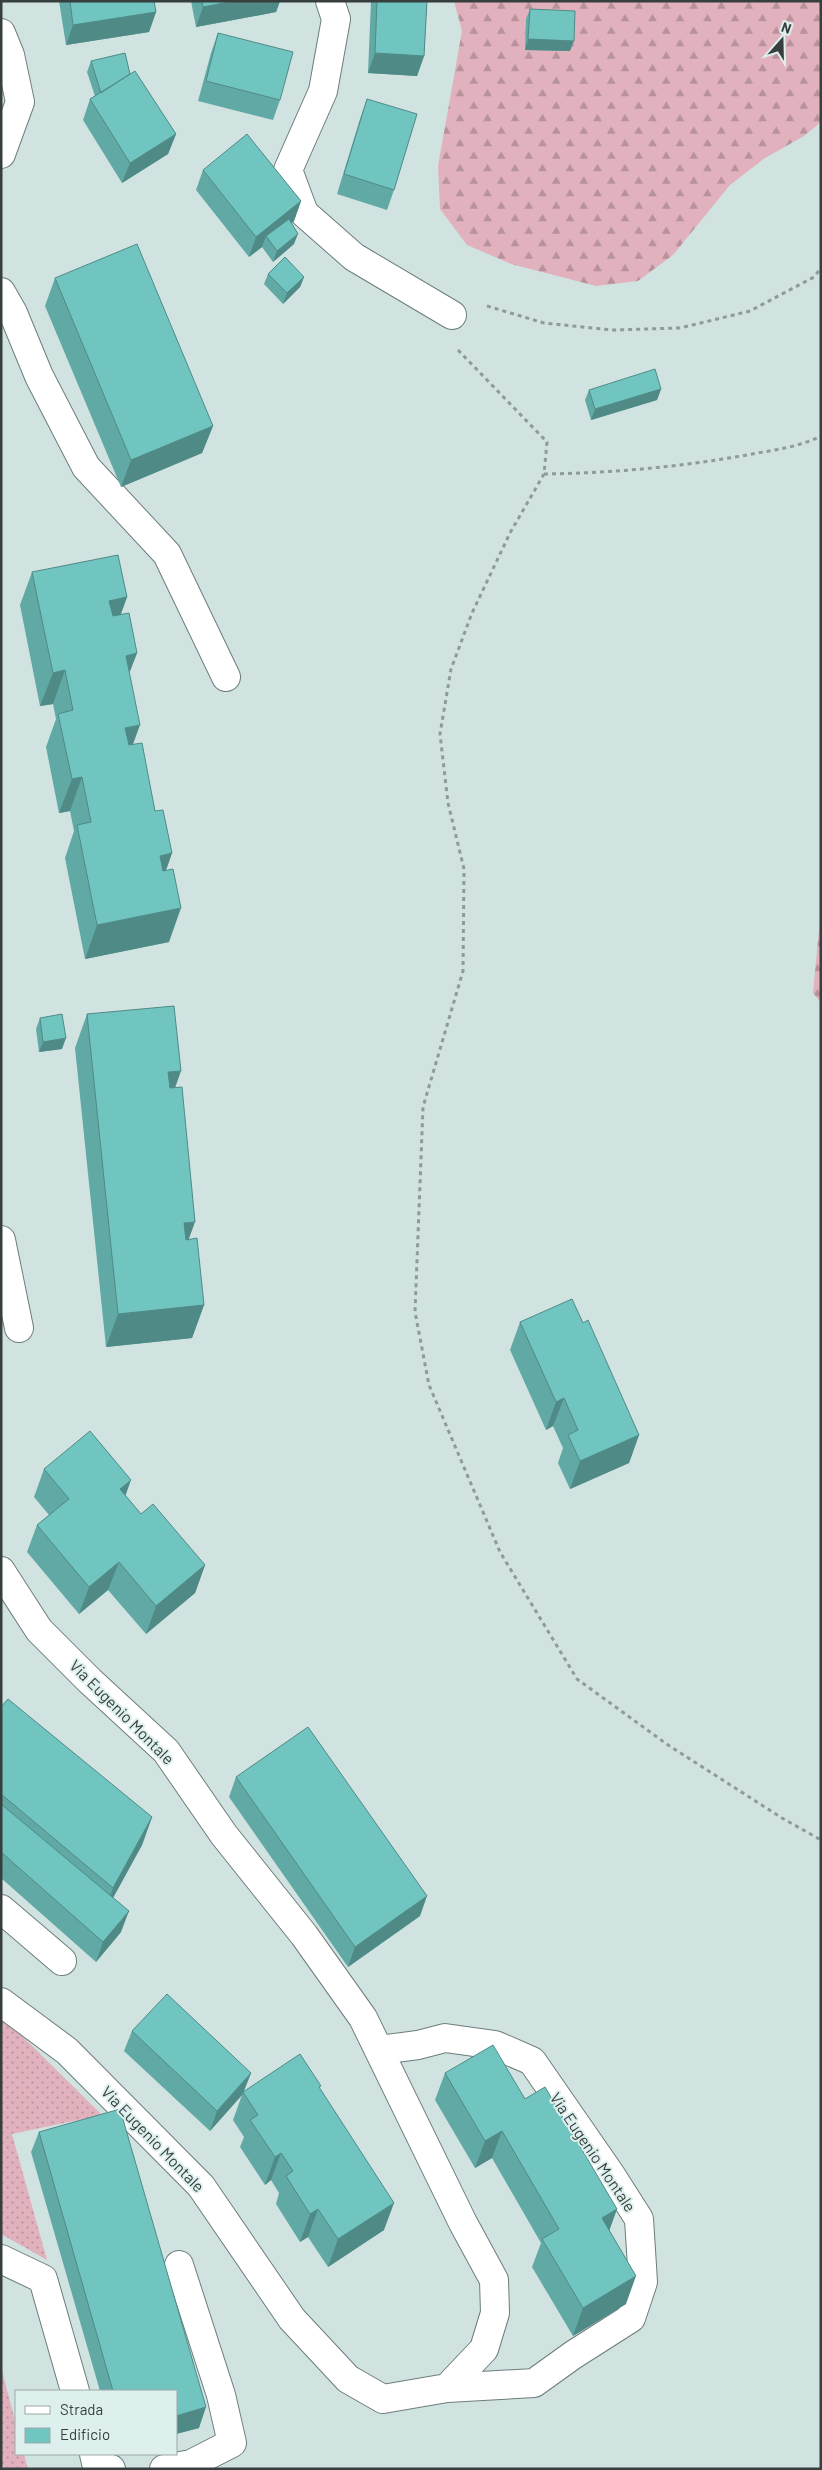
<svg xmlns="http://www.w3.org/2000/svg" width="822" height="2470" font-family="Barlow,sans-serif">
<defs>
<pattern id="grass-dots" width="8" height="8" patternUnits="userSpaceOnUse" patternTransform="scale(1.25)"><rect width="8" height="8" fill="#e1b2bd"/><path d="M2 2h.1M6 6h.1" fill="none" stroke="#b7929b" stroke-width="1.8" stroke-linecap="round"/></pattern>
<pattern id="forest-firs" width="22" height="20" patternUnits="userSpaceOnUse" patternTransform="scale(1.25)"><rect width="22" height="20" fill="#e1b2bd"/><path d="M5 1l3.5 6h-7zM16 11l3.5 6h-7z" fill="#b7929b"/></pattern>
</defs>
<rect width="100%" height="100%" fill="#d0e3e1"/>
<path fill="url(#grass-dots)" d="M1,2020l16,11 85,84 -90,19 35,126 -46,-26z
M1,2367l15,57v30h8l4,15h-27z"/>
<path fill="url(#forest-firs)" d="M454,1h367v121l-17,14 -39,22 -35,27 -57,70 -35,26 -42,5 -85,-22 -44,-19 -27,-36 -2,-43 24,-135z
M821,909v94l-8,-10z"/>
<g fill="none" stroke-linecap="round" stroke-linejoin="round">
<defs>
<path id="minor" d="M330,1l6,18 -13,72 -35,79 16,43 50,44 98,58
M1,33l9,22 10,47 -19,52
M1,292l12,21 26,63 47,91 81,87 59,123
M1,1240l18,88
M1,1571l38,59 51,51 76,70 58,84 80,100 59,83 100,205 31,57 1,33 -11,36 -37,39 -64,11 -35,-20 -56,-60 -91,-133 -134,-135 -66,-49
M1,1909l61,52
M379,2050l39,-5 27,-7 50,7 37,16 79,114 28,44 4,63 -12,36 -58,37 -39,28 -87,5
M1,2259l42,20 32,112
M94,2454l2,9 15,6
M164,2469l27,-5 41,-21 -11,-48 -42,-130"/>
</defs>
<use href="#minor" stroke="#6d7d7c" stroke-width="30"/>
<path stroke="#8d9b99" stroke-width="3" stroke-dasharray="4 4" stroke-linecap="butt" d="M487,306l57,17 68,7 68,-2 70,-17 64,-34 7,-9
M458,350l89,92 -3,32 -34,59 -38,80 -21,56 -11,65 8,69 16,66 -1,102 -40,136 -8,205 14,73 71,167 77,127 91,66 114,73 39,22
M544,474c68,-1 135,-7 203,-19 25,-5 50,-7 74,-19"/>
<use href="#minor" stroke="#fff" stroke-width="28"/>
</g>
<path fill="#61a9a5" d="M59,1h95l2,11 -7,20 -83,13z
M191,1h89l-4,11 -80,15z
M371,1h56l-3,55 -7,20 -49,-3z
M530,9l40,42 -45,-1 1,-31z
M218,33l62,67 -7,20 -75,-19 13,-48z
M91,61l39,13 46,60 -8,20 -46,29 -39,-63 7,-21 5,-3 -8,-24z
M367,99l27,91 -7,20 -50,-16 23,-75z
M203,170l98,31 -7,20 -2,2 2,21 -21,18 -11,-15 -13,10 -53,-67z
M268,274l36,3 -4,10 -17,17 -19,-20z
M55,278l158,148 -11,27 -81,34 -76,-181z
M661,389l-4,11 -66,20 -6,-20 4,-10z
M32,572l95,25 -6,17 16,39 -8,20 4,71 22,67 17,42 -6,17 3,72 -84,17 -20,-101 9,-27 -4,-20 -11,2 -13,-66 10,-28 -3,-15 -13,2 -20,-101z
M87,1014l88,73 14,152 15,66 -12,33 -86,9 -31,-299z
M40,1018l22,31 -23,3 -3,-23z
M520,1322l63,1 56,112 -10,28 -59,26 -12,-26 5,-15 -10,-22 -7,4 -36,-80z
M44,1469l81,26 16,19 64,51 -10,28 -49,41 -38,-44 -29,24 -52,-62 10,-27 12,-10 -15,-18z
M1,1707l151,110 -10,28 -29,53 8,34 -25,30 -95,-84z
M236,1777l184,139 -72,51 -119,-170z
M132,2031l119,42 -7,18 76,-2 64,141 -56,37 -20,-30 -8,5 -24,-38 3,-11 -8,-13 -6,5 -25,-38 4,-10 -11,-17 9,-25 -32,36 -86,-80z
M445,2073l80,26 92,110 -8,21 17,74 -53,32 -41,-69 9,-24 -49,-85 -17,10 -40,-68z
M39,2132l160,296 -23,6v-43h-76l-69,-239z"/>
<path fill="#4f8a86" d="M234,1h46l-4,11 -80,15 7,-20z
M156,12l-7,20 -83,13 7,-20z
M528,39l46,2 -4,10 -45,-1z
M375,53l49,3 -7,20 -49,-3z
M176,134l-8,20 -46,29 8,-20z
M301,201l-7,20 -25,20 -3,-5 -4,11 -13,10 7,-20z
M298,234l-4,10 -21,18 4,-11z
M304,277l-4,10 -17,17 4,-11z
M661,389l-4,11 -66,20 4,-11z
M213,426l-11,27 -81,34 10,-27z
M127,597l-12,33 -6,-29z
M137,653l-13,34 2,-31z
M65,670l-12,34 -13,2 13,-33z
M140,725l-12,33 -3,-30z
M82,777l-12,34 -11,2 13,-34z
M172,853l-12,34v-31z
M181,908l-12,34 -84,17 12,-34z
M66,1038l-4,11 -23,3 4,-10z
M181,1071l-12,34 -1,-33z
M195,1222l-12,33 1,-32z
M204,1305l-12,33 -86,9 12,-33z
M564,1398l-11,28 -7,4 10,-28z
M639,1435l-10,28 -59,26 10,-28z
M131,1480l-10,28 -1,-19z
M119,1562l-11,28 -29,24 10,-27z
M205,1565l-10,28 -49,41 10,-28z
M152,1817l-10,28 -39,71 10,-28z
M427,1896l-7,20 -72,51 7,-20z
M129,1911l-8,21 -25,30 7,-20z
M251,2073l-8,20v-1l-1,3 -32,36 7,-20z
M502,2131l-10,27 -17,10 10,-27z
M281,2153l-10,27 -6,5 10,-28z
M394,2203l-10,27 -56,37 10,-28z
M318,2209l-10,28 -8,5 10,-28z
M617,2209l-10,28 -5,-19z
M636,2276l-10,28 -53,32 10,-28z
M206,2407l-7,21 -23,6v-18z"/>
<path fill="#71c5c0" stroke="#4f8a86" d="M70,1h84l2,11 -83,13z
M202,1h32l-31,6z
M377,1h50l-3,55 -49,-3z
M530,9l45,2 -1,30 -46,-2z
M218,33l75,19 -13,48 -74,-19z
M125,53l5,21 -29,19 -10,-32z
M135,71l41,63 -46,29 -40,-64z
M367,99l50,15 -23,76 -50,-16z
M247,134l54,67 -45,36 -53,-67z
M289,219l9,15 -21,17 -11,-15z
M137,244l76,182 -82,34 -76,-182z
M285,257l19,20 -17,16 -19,-19z
M655,369l6,20 -66,20 -6,-19z
M118,555l9,42 -18,4 4,15 16,-3 8,40 -11,3 14,69 -15,3 4,17 13,-2 13,68 8,-1 9,43 -12,3 3,15 10,-2 8,39 -84,17 -20,-100 14,-3 -9,-45 -10,2 -14,-65 15,-4 -8,-40 -12,3 -21,-101z
M174,1006l7,65 -13,1 2,16 12,-1 13,135 -11,1 2,17 11,-2 7,67 -86,9 -31,-300z
M62,1014l4,24 -23,4 -3,-24z
M572,1299l11,24 5,-3 51,115 -59,26 -12,-26 10,-5 -14,-32 -8,4 -36,-80z
M90,1431l41,49 -11,9 21,25 12,-10 52,61 -49,41 -37,-44 -30,25 -52,-62 32,-26 -25,-30z
M8,1699l144,118 -39,71 -112,-94v-87z
M308,1727l119,169 -72,51 -119,-170z
M1,1804l128,107 -26,31 -102,-90z
M167,1994l84,79 -34,38 -85,-80z
M493,2045l32,54 20,-12 72,122 -15,9 34,58 -53,32 -41,-69 17,-10 -57,-98 -17,10 -40,-68z
M300,2054l21,32 -2,1 75,116 -56,36 -20,-30 -8,5 -24,-38 7,-5 -12,-18 -6,4 -25,-37 8,-5 -15,-23z
M120,2109l86,298 -30,9v-25h-63l-74,-259z"/>
<g text-anchor="middle" stroke-width="4" stroke-linejoin="round" paint-order="stroke">
<g font-size="16" fill="#373f3e" stroke="#ddf0ee">
<text transform="translate(122 1712) rotate(45)" y="6">Via Eugenio Montale</text>
<text transform="translate(153 2139) rotate(46)" y="6">Via Eugenio Montale</text>
<text transform="translate(593 2152) rotate(56)" y="6">Via Eugenio Montale</text>
</g>
</g>
<rect width="822" height="2470" fill="none" stroke="#373f3e" stroke-width="5"/>
<rect x="15" y="2390" width="162" height="65" fill="#ddf0ee" stroke="#9ba9a8"/>
<rect x="25" y="2406" width="25" height="8" fill="#ffffff" stroke="#9ba9a8"/>
<text x="60" y="2415" font-size="15" fill="#373f3e">Strada</text>
<rect x="25" y="2428" width="25" height="15" fill="#71c5c0" stroke="#9ba9a8"/>
<text x="60" y="2440" font-size="15" fill="#373f3e">Edificio</text>
<g transform="translate(782 40) rotate(20)" stroke="#ddf0ee" stroke-width="4" paint-order="stroke">
<path d="M0-4L9 19L0 12L-9 19Z" fill="#373f3e"/>
<text y="-8" font-size="14" font-weight="bold" text-anchor="middle" fill="#373f3e">N</text>
</g>
</svg>
